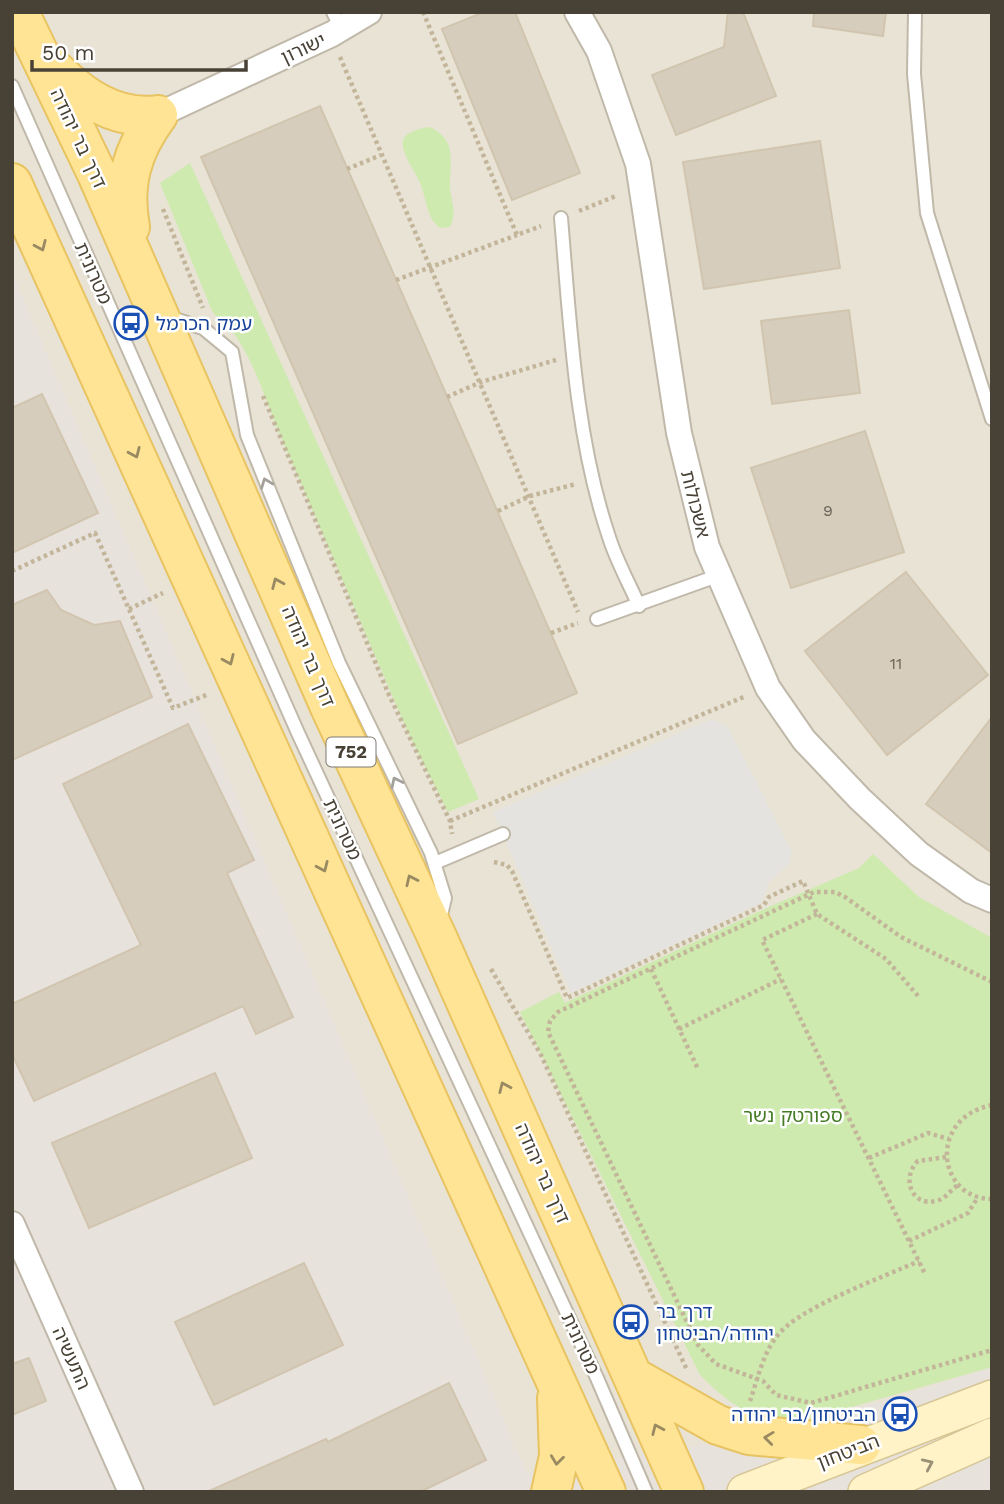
<svg xmlns="http://www.w3.org/2000/svg" width="1004" height="1504" font-family="'Work Sans','Noto Sans Hebrew',sans-serif">
<rect width="100%" height="100%" fill="#f4f1e7"/>
<path fill="#e8e3d5" d="M12,12h980v1480h-980z"/>
<path fill="#e7e2dc" d="M12,272l515,1201 258,-42 207,-63v124h-980z"/>
<path fill="#ceeaaf" d="M430,127c27,14 20,31 20,57 0,16 8,27 0,43l-10,1c-14,-11 -13,-28 -20,-45 -10,-23 -38,-50 10,-56z
M190,163l289,636 -31,13 -38,-75 -134,-311c-12,-32 -22,-63 -41,-91 -6,-8 -17,-15 -23,-24l-52,-128z
M873,854l46,43 73,41v429l-186,53c-49,4 -73,-12 -106,-45l-180,-363 39,-20 6,11 197,-93 97,-42z"/>
<path fill="#e5e3df" d="M712,719l16,8 64,125 -2,11 -21,19 -8,21 -190,90 -78,-181z"/>
<path fill="#d6cdbc" stroke="#d2c5af" stroke-width="2" d="M484,12h31l65,161 -68,27 -70,-171z
M728,12h15l33,84 -100,39 -24,-60 72,-28z
M814,12h72l-3,24 -70,-10z
M320,106l257,587 -119,51 -257,-587z
M820,141l20,127 -136,21 -21,-127z
M849,310l11,83 -88,11 -11,-83z
M42,394l56,119 -86,40v-145z
M865,431l39,121 -113,36 -40,-120z
M906,572l82,103 -101,80 -82,-104z
M47,590l14,20 33,15 26,-4 32,76 -140,63v-155z
M992,717v136l-66,-49z
M188,724l66,136 -27,13 66,144 -37,17 -13,-28 -209,95 -22,-47v-50l129,-59 -78,-161z
M215,1073l37,85 -163,70 -37,-85z
M304,1263l39,82 -129,60 -39,-83z
M29,1358l17,43 -34,14v-51z
M449,1383l37,77 -66,32h-213l119,-53 2,3z"/>
<g fill="none" stroke-linecap="round" stroke-linejoin="round">
<defs>
<path id="lane" d="M333,12l8,17
M915,12l-1,62 13,139 65,206
M12,86l286,647 299,645 49,114
M561,218c9,104 14,219 48,319 7,23 20,46 30,69
M168,317l35,11 29,24 15,83 92,228 92,190 14,45 -5,21
M597,619l120,-43
M435,863l68,-29"/>
<path id="street" d="M577,12l22,39 39,113 41,269 28,114 61,141 36,52 56,59 59,55 52,37 21,9
M158,115l174,-81 37,-22
M12,1224l119,268"/>
<path id="secondary" d="M745,1492l247,-94
M866,1492l126,-56"/>
<path id="primary" d="M19,12l78,162 233,533 107,230 247,555
M51,66c29,29 63,55 107,49
M12,183l594,1309
M130,227c-8,-43 2,-77 28,-112
M635,1378l83,47 31,10 112,10
M551,1492l8,-36 -2,-58"/>
</defs>
<use href="#lane" stroke="#c0b9aa" stroke-width="16"/>
<use href="#street" stroke="#c0b9aa" stroke-width="28"/>
<use href="#secondary" stroke="#d6c696" stroke-width="38"/>
<use href="#primary" stroke="#e8c361" stroke-width="42"/>
<path stroke="#c3b59a" stroke-width="4.5" stroke-dasharray="3.5 3.5" stroke-linecap="butt" d="M423,12l94,223 24,-9
M340,57l238,555
M347,169l34,-14
M163,209l40,99
M579,211l37,-15
M396,280l121,-45
M263,396l126,299 61,126 2,13
M447,397l34,-15 75,-22
M498,511l32,-15 46,-12
M12,571l83,-38 78,175 36,-14
M129,609l34,-16
M551,633l27,-10
M450,821l296,-125
M494,862l13,3 5,6 55,127 197,-93 5,-8 34,-16 14,33 69,45 33,38
M817,914l-55,26 163,334
M491,969l49,84 147,317
M651,969l47,100
M992,982l-91,-45 -56,-40 -10,-5h-21l-256,120 -8,9 -2,11 150,313 18,19 47,17 13,14 35,8 181,-53
M679,1029l102,-50
M992,1105c-65,13 -55,94 0,94
M946,1157l-28,4c-17,16 -7,46 18,40 10,-2 14,-11 22,-16
M869,1158l59,-25 21,6
M909,1241l59,-28 10,-16
M750,1401c7,-20 13,-48 27,-65 22,-29 107,-59 142,-75"/>
<use href="#lane" stroke="#fff" stroke-width="12"/>
<use href="#street" stroke="#fff" stroke-width="24"/>
<use href="#secondary" stroke="#fff3c7" stroke-width="35"/>
<use href="#primary" stroke="#ffe496" stroke-width="38"/>
</g>
<defs><path id="oneway-chevron" d="M-2-3.5L2.5 0L-2 3.5" fill="none" stroke-width="1.6" stroke-linecap="round" stroke-linejoin="round" transform="scale(1.75)"/></defs>
<g stroke="#9a8a61">
<use href="#oneway-chevron" transform="translate(41 246) rotate(66)"/>
<use href="#oneway-chevron" transform="translate(135 453) rotate(66)"/>
<use href="#oneway-chevron" transform="translate(277 583) rotate(-113)"/>
<use href="#oneway-chevron" transform="translate(229 660) rotate(66)"/>
<use href="#oneway-chevron" transform="translate(323 867) rotate(66)"/>
<use href="#oneway-chevron" transform="translate(411 880) rotate(-115)"/>
<use href="#oneway-chevron" transform="translate(504 1087) rotate(-114)"/>
<use href="#oneway-chevron" transform="translate(657 1429) rotate(-114)"/>
<use href="#oneway-chevron" transform="translate(769 1438) rotate(-173)"/>
<use href="#oneway-chevron" transform="translate(557 1460) rotate(97)"/>
</g>
<g stroke="#a4a09a">
<use href="#oneway-chevron" transform="translate(266 483) rotate(-111)"/>
<use href="#oneway-chevron" transform="translate(396 782) rotate(-116)"/>
</g>
<use stroke="#9a9177" href="#oneway-chevron" transform="translate(928 1464) rotate(-24)"/>
<defs>
<symbol id="bus-ring" viewBox="-11 -11 22 22"><circle r="9.5" fill="#fff" stroke="#1a4fb4" stroke-width="1.5"/><path d="M-5-6H5V4H4V6H2V4H-2V6H-4V4H-5ZM-3.5-4V0h7V-4ZM-3.5 1.2v1.5H-2V1.2ZM2 1.2v1.5H3.5V1.2Z" fill="#1a4fb4"/></symbol>
</defs>
<g fill-rule="evenodd">
<use href="#bus-ring" x="112" y="304" width="38" height="38"/>
<use href="#bus-ring" x="612" y="1303" width="38" height="38"/>
<use href="#bus-ring" x="881" y="1395" width="38" height="38"/>
</g>
<g text-anchor="middle" stroke-width="5" stroke-linejoin="round" paint-order="stroke">
<g font-size="16" fill="#6c6458">
<text x="828" y="516">9</text>
<text x="896" y="669">11</text>
</g>
<rect fill="#fff" stroke="#7f7a72" stroke-width="2" x="326.5" y="737.5" width="49" height="29" rx="5"/>
<g font-size="18" font-weight="bold" fill="#484136">
<text x="351" y="758">752</text>
</g>
<g font-size="19" fill="#484136" stroke="#fff">
<text transform="translate(303 48) rotate(-25)" y="7">ישורון</text>
<text transform="translate(79 138) rotate(65)" y="7">דרך בר יהודה</text>
<text transform="translate(94 273) rotate(66)" y="7">מטרונית</text>
<text transform="translate(696 504) rotate(76)" y="7">אשכולות</text>
<text transform="translate(309 656) rotate(67)" y="7">דרך בר יהודה</text>
<text transform="translate(343 829) rotate(65)" y="7">מטרונית</text>
<text transform="translate(543 1173) rotate(66)" y="7">דרך בר יהודה</text>
<text transform="translate(581 1343) rotate(65)" y="7">מטרונית</text>
<text transform="translate(72 1358) rotate(66)" y="7">התעשיה</text>
<text transform="translate(848 1451) rotate(-21)" y="7">הביטחון</text>
</g>
<g font-size="19" fill="#164399" stroke="#fff" text-anchor="start">
<text x="156" y="330">עמק הכרמל</text>
<text x="656" y="1318">דרך בר<tspan x="656" dy="22">יהודה/הביטחון</tspan></text>
<text x="876" y="1421" text-anchor="end">הביטחון/בר יהודה</text>
</g>
<g font-size="19" fill="#457c26" stroke="#fff">
<text x="793" y="1122">ספורטק נשר</text>
</g>
</g>
<rect width="1004" height="1504" fill="none" stroke="#484136" stroke-width="28"/>
<path d="M32 60v10h214v-10" fill="none" stroke="#484136" stroke-width="3.5"/>
<text x="42" y="60" font-size="21" fill="#484136" stroke="#ffffff" stroke-width="5" paint-order="stroke">50 m</text>
</svg>
